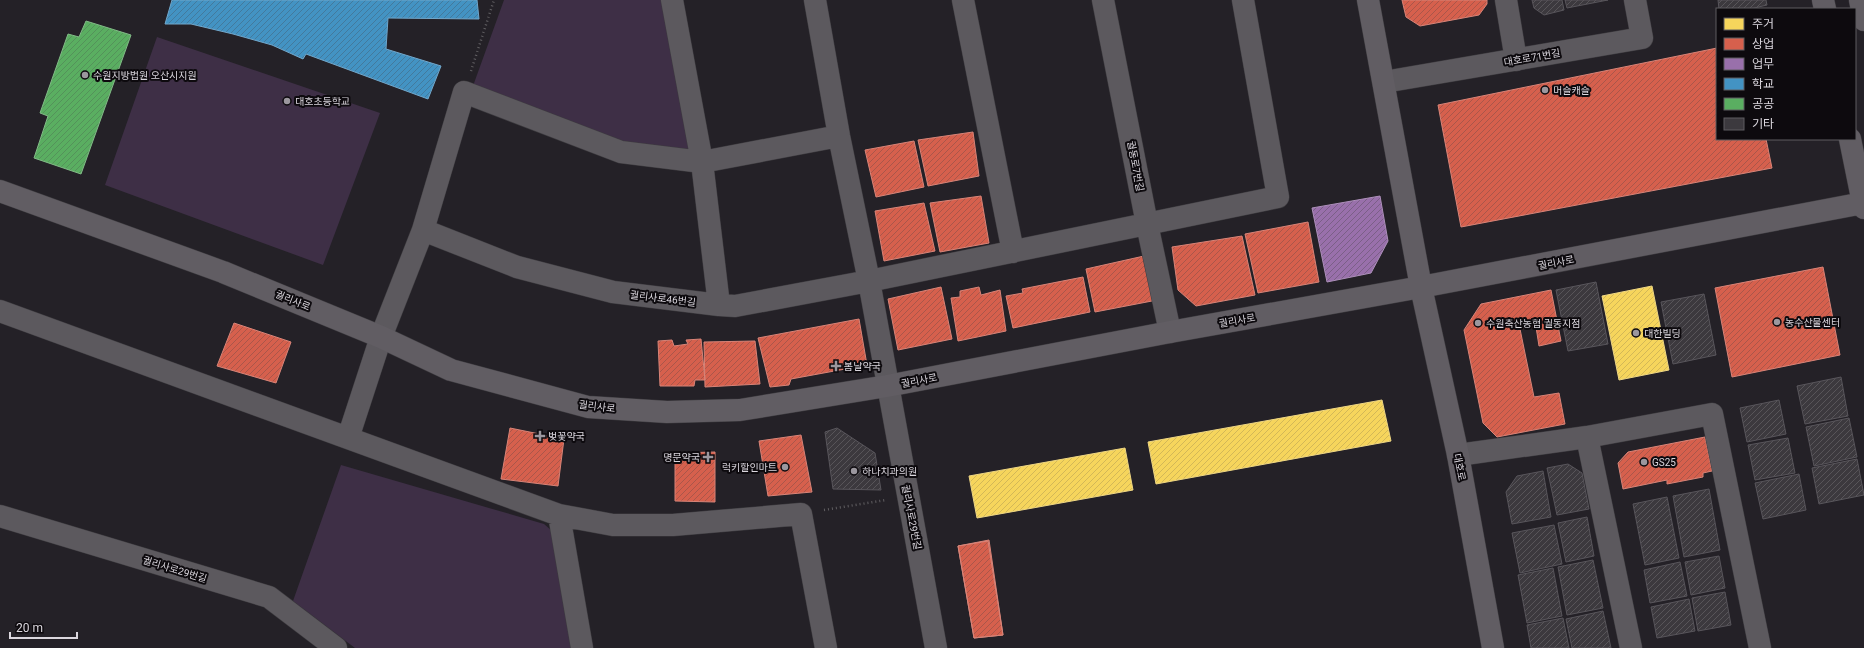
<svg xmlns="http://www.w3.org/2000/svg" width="1864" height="648" font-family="Roboto,'Noto Sans KR',sans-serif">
<defs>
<pattern id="homes-hatch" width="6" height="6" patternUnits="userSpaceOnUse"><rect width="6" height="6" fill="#f6d55c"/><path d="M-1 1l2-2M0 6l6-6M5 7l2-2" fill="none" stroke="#d2b757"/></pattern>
<pattern id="shops-hatch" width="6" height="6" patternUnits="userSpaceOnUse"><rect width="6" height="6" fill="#d6604d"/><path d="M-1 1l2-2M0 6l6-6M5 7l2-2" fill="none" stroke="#aa564a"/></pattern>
<pattern id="offices-hatch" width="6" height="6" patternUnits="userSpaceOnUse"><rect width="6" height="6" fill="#9970ab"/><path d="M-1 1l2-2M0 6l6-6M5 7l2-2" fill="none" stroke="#7b5f87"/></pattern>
<pattern id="schools-hatch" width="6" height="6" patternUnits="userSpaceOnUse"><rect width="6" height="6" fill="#4393c3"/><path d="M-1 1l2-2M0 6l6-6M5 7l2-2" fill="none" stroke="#437a9d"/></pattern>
<pattern id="public-hatch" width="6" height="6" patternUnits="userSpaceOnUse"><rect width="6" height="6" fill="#5aae61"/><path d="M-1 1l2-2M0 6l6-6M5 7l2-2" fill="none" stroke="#54925a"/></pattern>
<pattern id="building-hatch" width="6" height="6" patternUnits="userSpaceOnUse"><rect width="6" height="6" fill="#3c393e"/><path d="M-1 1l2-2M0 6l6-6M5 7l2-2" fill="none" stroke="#585559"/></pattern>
</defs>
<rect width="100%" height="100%" fill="#242127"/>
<path fill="#3e2f46" d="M504,0h161l27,148 -6,5 -66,-8 -147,-59z
M157,37l223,76 -57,152 -218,-80z
M341,465l203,59 8,7 20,117h-217l-62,-47z"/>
<path fill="url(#homes-hatch)" stroke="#eed683" d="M1652,286l17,84 -50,10 -17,-84z
M1382,400l9,41 -235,43 -8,-42z
M1125,448l8,42 -156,28 -8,-42z"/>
<path fill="url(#shops-hatch)" stroke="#d88478" d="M1402,0h85v4l-8,11 -59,11 -14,-9z
M1717,48v91h49l6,29 -311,59 -23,-122z
M973,132l6,44 -51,10 -10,-46z
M914,141l10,46 -48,10 -11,-47z
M981,196l8,47 -49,9 -10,-49z
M924,203l11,48 -51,10 -9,-50z
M1308,222l11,60 -61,11 -13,-59z
M1242,236l13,59 -59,11 -18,-16 -6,-43z
M1144,256l8,45 -57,11 -9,-43z
M1823,267l17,88 -108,22 -17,-89z
M1083,277l7,35 -77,16 -7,-32 17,-3 -1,-4z
M941,287l11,52 -54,11 -10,-51z
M979,287l2,8 19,-5 6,41 -48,10 -7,-43 9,-1v-6z
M1551,290l10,51 -22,5 -3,-19 -16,2 14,68 25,-4 6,31 -68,13 -14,-14 -19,-93 17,-26z
M859,319l8,46 -76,14 -2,6 -19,2 -12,-49z
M234,323l57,19 -15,41 -59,-17z
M701,339l4,41h-10l-1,6h-34l-2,-45 14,-1 2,6 14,-2 -2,-4z
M755,341l5,43 -55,3 -1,-45z
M510,428l54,11 -6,47 -57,-7z
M801,435l11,57 -44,4 -9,-55z
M1705,437l7,34 -9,2v4l-36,7v-4l-44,9 -5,-26 10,-11z
M715,452v50l-40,-1v-48z
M989,540l14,95 -29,3 -16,-92z
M988,541l15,94 -29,3 -16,-92z"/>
<path fill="url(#offices-hatch)" stroke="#ad8fba" d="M1380,196l8,45 -17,32 -44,9 -15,-74z"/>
<path fill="url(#schools-hatch)" stroke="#71a7cb" d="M172,0h305l2,19 -91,-1 -2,31 55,17 -13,33 -122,-45 -3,5 -31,-14 -39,-11 -42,-10h-26z"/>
<path fill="url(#public-hatch)" stroke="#81ba86" d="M86,21l45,14 -50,139 -47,-16 14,-42 -8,-3 28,-79 11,3z"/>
<path fill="url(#building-hatch)" stroke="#58555b" d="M1532,0h30l2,10 -20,5 -10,-7z
M1565,0h43l-41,8z
M1718,0h48l1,5 -17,4h-31z
M1596,282l12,62 -40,7 -12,-61z
M1704,294l12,61 -43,9 -12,-62z
M1841,377l7,39 -43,8 -8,-38z
M1779,400l7,34 -39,8 -7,-34z
M1849,418l8,39 -43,9 -8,-39z
M837,428l38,25 6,37 -48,-1 -8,-57z
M1788,438l7,35 -40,7 -7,-35z
M1857,459l7,36 -45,9 -7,-36z
M1568,464l14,9 7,36 -32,6 -10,-47z
M1543,471l8,46 -39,7 -6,-32 11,-16z
M1799,474l7,36 -43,9 -8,-36z
M1709,489l11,61 -36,7 -11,-61z
M1667,497l12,61 -34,7 -12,-61z
M1587,517l7,39 -28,6 -8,-39z
M1554,525l8,39 -42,9 -8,-40z
M1719,556l6,32 -34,7 -6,-33z
M1593,560l10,48 -36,7 -9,-48z
M1680,562l7,34 -37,7 -6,-33z
M1553,568l9,48 -35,7 -9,-48z
M1725,592l6,33 -33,6 -6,-33z
M1689,599l6,32 -38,7 -6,-31z
M1603,611l8,37h-39l-6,-29z
M1563,618l6,30h-38l-4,-23z"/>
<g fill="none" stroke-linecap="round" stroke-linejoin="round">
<defs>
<path id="street" d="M815,0l24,136 30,145 67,367
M963,0l50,252
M1103,0l44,224 23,108
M1506,0l10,60
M1384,82l258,-44 -7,-38
M423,230l41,-138 157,60 81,10 137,-26
M719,305l16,1 134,-25 409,-84 -35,-197
M0,311l559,204
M1587,437l44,211
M348,438l33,-101 42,-107 94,37 96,25 106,13 -17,-143 -30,-162
M1458,455l129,-18 125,-23 48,234
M0,516l269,81 67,51
M582,648l-23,-133 54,10h60l128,-11 25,134"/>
<path id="secondary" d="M1368,0l53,287 37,168 35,193
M1823,0l2,9
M1860,0l4,20
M1850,139l14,69
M0,191l223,81 158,65 70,33 137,37 79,5 73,-2 147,-24 283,-54 251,-45 442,-84"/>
</defs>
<use href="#street" stroke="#3e3c40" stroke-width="23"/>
<use href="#secondary" stroke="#3e3c40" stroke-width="23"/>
<path stroke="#615f62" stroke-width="2.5" stroke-dasharray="1 3" stroke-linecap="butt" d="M471,71l23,-71
M824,510l62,-10"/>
<use href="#street" stroke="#5c595e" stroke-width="22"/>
<use href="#secondary" stroke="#615d63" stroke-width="22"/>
</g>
<g fill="#9b979e" stroke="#0d0a0e" stroke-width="1.5">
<circle cx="85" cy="75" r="4"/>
<circle cx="1545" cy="90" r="4"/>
<circle cx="287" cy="101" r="4"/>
<circle cx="1777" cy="322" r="4"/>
<circle cx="1478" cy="323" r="4"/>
<circle cx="1636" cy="333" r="4"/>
<path d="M834 360h4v4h4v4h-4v4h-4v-4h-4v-4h4z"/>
<path d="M538 430h4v4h4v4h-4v4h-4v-4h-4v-4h4z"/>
<path d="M706 451h4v4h4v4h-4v4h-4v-4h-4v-4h4z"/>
<circle cx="1644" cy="462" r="4"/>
<circle cx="785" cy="467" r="4"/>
<circle cx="854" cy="471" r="4"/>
</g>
<g text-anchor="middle" stroke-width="4" stroke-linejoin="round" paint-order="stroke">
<g font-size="10" fill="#dbd7de" stroke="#0d0a0e">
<text transform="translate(1532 57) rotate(-10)" y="4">대호로71번길</text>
<text transform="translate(1136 166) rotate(79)" y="4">궐동로7번길</text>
<text transform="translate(1556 262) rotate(-11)" y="4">궐리사로</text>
<text transform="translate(663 298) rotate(7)" y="4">궐리사로46번길</text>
<text transform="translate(293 300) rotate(22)" y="4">궐리사로</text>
<text transform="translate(1237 320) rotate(-10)" y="4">궐리사로</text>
<text transform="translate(919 380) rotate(-11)" y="4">궐리사로</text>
<text transform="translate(597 406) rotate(7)" y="4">궐리사로</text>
<text transform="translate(1460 467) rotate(79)" y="4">대호로</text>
<text transform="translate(912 517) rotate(79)" y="4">궐리사로29번길</text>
<text transform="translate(175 569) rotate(17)" y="4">궐리사로29번길</text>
</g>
<g font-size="10" fill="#dbd7de" stroke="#0d0a0e" text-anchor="start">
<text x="93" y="79">수원지방법원 오산시지원</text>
<text x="1553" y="94">머슬캐슬</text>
<text x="295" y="105">대호초등학교</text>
<text x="1785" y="326">농수산물센터</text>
<text x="1486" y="327">수원축산농협 궐동지점</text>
<text x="1644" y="337">대한빌딩</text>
<text x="844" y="370">봄날약국</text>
<text x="548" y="440">벚꽃약국</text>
<text x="700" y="461" text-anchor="end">명문약국</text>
<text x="1652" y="466">GS25</text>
<text x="777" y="471" text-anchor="end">럭키할인마트</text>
<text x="862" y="475">하나치과의원</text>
</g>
</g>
<rect x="1716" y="8" width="140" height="132" fill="#0d0a0e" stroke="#5f5c61"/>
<rect x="1724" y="18" width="20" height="12" fill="#f6d55c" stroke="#5f5c61"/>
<text x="1752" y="28" font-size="12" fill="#dbd7de">주거</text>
<rect x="1724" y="38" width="20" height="12" fill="#d6604d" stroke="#5f5c61"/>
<text x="1752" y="48" font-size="12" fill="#dbd7de">상업</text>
<rect x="1724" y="58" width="20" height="12" fill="#9970ab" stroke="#5f5c61"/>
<text x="1752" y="68" font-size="12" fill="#dbd7de">업무</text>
<rect x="1724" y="78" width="20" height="12" fill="#4393c3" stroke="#5f5c61"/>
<text x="1752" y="88" font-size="12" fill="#dbd7de">학교</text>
<rect x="1724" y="98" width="20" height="12" fill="#5aae61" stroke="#5f5c61"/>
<text x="1752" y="108" font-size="12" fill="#dbd7de">공공</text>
<rect x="1724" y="118" width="20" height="12" fill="#3c393e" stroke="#5f5c61"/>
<text x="1752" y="128" font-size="12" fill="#dbd7de">기타</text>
<path d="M10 632v6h67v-6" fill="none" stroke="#dbd7de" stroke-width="2"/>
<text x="16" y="632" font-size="12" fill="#dbd7de" stroke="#0d0a0e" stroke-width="3" paint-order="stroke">20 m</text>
</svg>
